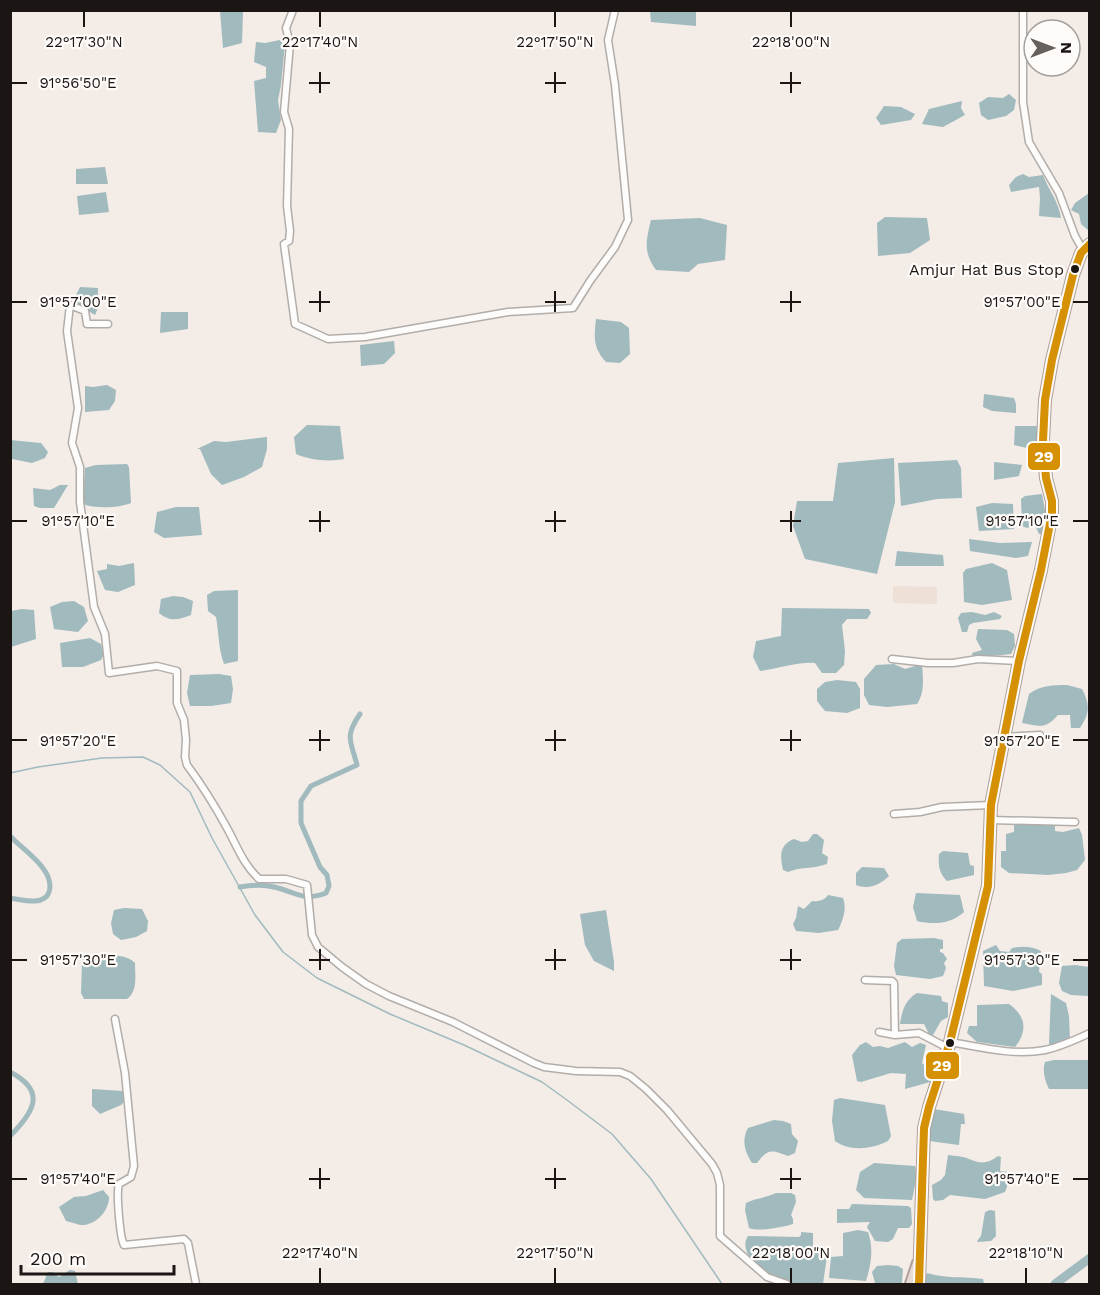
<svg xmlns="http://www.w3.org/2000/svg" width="1100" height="1295" font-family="'Work Sans',sans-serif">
<rect width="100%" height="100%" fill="#f3ece7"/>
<path fill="#eee0d6" d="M893,586l44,1v17l-44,-1z"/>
<path fill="#a0babe" d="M220,11h23l-1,32 -19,5z
M650,11h46v15l-45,-4z
M280,40l5,4 -4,41 -3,15 3,20 -5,13 -18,-1 -4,-51 12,-3v-11l-12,-5 2,-20 9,1z
M1009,94l7,6 -2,10 -8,6 -18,4 -7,-5 -2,-12 9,-6 15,1z
M962,101l-1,7 4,7 -22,12 -21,-3 7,-15z
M884,106l17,1 14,7 -4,6 -30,5 -5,-7z
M105,167l3,17h-32v-15z
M1023,174l6,3 14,-2c5,14 16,27 18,43l-22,-2 1,-18 -1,-11 -28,5 -2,-7 7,-8z
M106,192l3,20 -30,3 -2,-19z
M1089,193v38l-8,-7 -2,-10 -8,-4 4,-7z
M885,217l42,1 3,22 -20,13 -32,3 -1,-33z
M700,218l27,7 -2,35 -27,4 -9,8 -33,-2c-13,-18 -10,-29 -5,-50z
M80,287l18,1v20l-3,7 -17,-10 -2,-10z
M161,312h27v17l-28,4z
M596,319l25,3 8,6 1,26 -10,9 -14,-1c-13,-14 -12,-24 -10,-43z
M394,341l1,12 -11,11 -23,2 -1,-21z
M107,385l9,5 -1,11 -6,9 -24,2v-26l8,1z
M984,394l30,4 2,6v9l-24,-2 -9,-4z
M307,425l33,1 4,33c-15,3 -35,1 -48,-5l-2,-17z
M1015,426h22l1,16 -7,7 -17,-4z
M267,437v12l-5,18 -18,10 -22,8 -11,-11 -11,-25h-3l17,-8 12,1z
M10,440l31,3 7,9 -3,6 -13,5 -20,-4z
M894,458l1,44 -18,72 -72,-15 -12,-33 4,-25h36l5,-38z
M957,460l4,8 1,30 -25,1 -36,7 -3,-43z
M994,462l28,3 -3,11 -25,4z
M127,464l2,3 2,36c-12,5 -36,6 -48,1l2,-36 11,-3z
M60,485h8l-14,23h-14l-6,-2 -1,-18 17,2z
M1042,494l3,16v24h-6l-4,-9 -8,3 -5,-2 -1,-27 4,-3z
M992,503l21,1 1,25 -35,2 -3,-24z
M176,507h23l3,28 -38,3 -10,-6 3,-20z
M969,539l31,4 32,-1 -4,14 -12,2 -46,-7z
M897,551l46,4 1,11h-49z
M134,563l1,22 -17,7 -13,-2 -8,-19 10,-2v-5l12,2z
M992,563l15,7 5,30 -30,5 -18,-3 -1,-29 3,-4z
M238,590v71l-14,3c-6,-17 -5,-31 -8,-47l-8,-6 -1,-16 7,-4z
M173,596l10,1 10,4 -2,14c-13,5 -21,7 -32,-2l2,-14z
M74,601l10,6 4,14 -10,11 -24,-3 -4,-22 12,-5z
M782,608l87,1 2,4 -4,6h-20l-5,6 3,26 -1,14 -8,8h-14l-7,-10c-15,-2 -39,6 -55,8l-7,-14 3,-16 25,-5z
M22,609l12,1 2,29 -25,8v-36z
M972,612l13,3 9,-3 8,4 -2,3 -27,4 -4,2 -2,7h-5l-4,-14 3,-5z
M978,629l29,1 7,4 1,12 -4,8 -38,4 -1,-5 10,-3 -6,-11z
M90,638l11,6 3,10 -3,6 -18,7h-21l-2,-24z
M894,664l11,5 17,-5c1,14 3,28 -5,40l-30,3 -18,-2 -5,-10v-16l12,-14z
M219,674l12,2 2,13 -2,14 -20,3h-21l-3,-13 3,-18z
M837,680l19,2 4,7v19l-13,5 -22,-2 -8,-10v-12l8,-7z
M1067,685l15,4c8,15 8,24 -2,39h-9l-1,-13h-12c-13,15 -18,11 -36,8l7,-29c12,-9 24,-9 38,-9z
M1014,823l41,1v7l8,1 16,-4 3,7 3,25 -8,10 -11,3 -18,2 -39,-2 -8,-6v-16h5v-17l8,-2z
M813,834h4l7,6 -2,13 6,4 -1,7c-14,5 -28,3 -39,8l-5,-2c-3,-14 -4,-25 11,-31l8,3 6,-1z
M943,851l25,2 2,12 4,1v9l-27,6c-8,-8 -9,-16 -8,-27z
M862,867l22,1 5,8c-9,9 -21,14 -33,9v-12z
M916,893l44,2 4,17c-13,12 -30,13 -47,9l-4,-14z
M828,895l15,3c4,11 0,22 -5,32l-19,3 -23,-2 -3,-7 3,-6 2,-12 6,3 8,-8c6,1 13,-1 16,-6z
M124,908l18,1 6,12 -1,10 -11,6 -15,3 -8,-6 -2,-11 3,-13z
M606,910l8,52v9l-20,-10 -9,-16 -5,-31z
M934,938l9,2v9h-3v3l3,1 4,6 -3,4 2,5 -3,8 -13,3 -34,-4 -2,-9 3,-23 5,-4z
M996,945l4,6 9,1 3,-4c10,-2 19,-2 29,3l-2,21 3,2v11l-29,6 -29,-5 -1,-35z
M88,956c15,0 36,-4 47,7 0,12 3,28 -8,36h-43l-3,-6 1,-31 1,-5z
M1075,965l14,2v29l-18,-1 -9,-4 -3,-8 3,-17z
M917,993l24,3 1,5 6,2v14l-7,4 -8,14 -4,-1 -5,-10h-24c2,-13 5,-24 17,-31z
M1051,994l15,9 3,13 1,24 -19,5 -2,-1z
M1009,1004c17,12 19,27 6,43l-38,-5 -10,-9 2,-7h8v-21z
M866,1042l7,5 7,-1 8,2 17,-6 7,5 8,-4 6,2 -4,18 12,11 -4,8 -25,7 1,-15 -15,-1 -30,9 -4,-1 -5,-26 8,-10z
M1054,1060h34l1,29h-40c-4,-8 -7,-18 -4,-27z
M92,1089l31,2 2,10 -4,4 -21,9 -8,-8z
M840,1098l45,7 6,31 -3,5c-16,8 -38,11 -53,0l-3,-20 2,-21z
M934,1109l30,5 1,10h-4l-2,21 -30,-4 2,-23z
M774,1120l9,1 8,3 1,10 6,7 -3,12 -7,3c-16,-6 -20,-8 -31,7h-5c-7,-11 -11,-22 -4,-35z
M948,1155c7,1 15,1 21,4 12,5 18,5 29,-3l3,1 -1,14 8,1c1,8 0,13 -3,20l-20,7 -35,-4 -7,5 -8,1 -2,-2 -1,-14 9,-5 4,-5z
M874,1163l41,3 2,9 -5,25 -48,-2 -8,-8 4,-18z
M103,1190l6,7c0,14 -13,29 -29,28 -4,-1 -9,-3 -14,-4l-7,-14 15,-10 12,-1z
M776,1193h15l4,2 1,7 -5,13 2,4v5c-9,3 -35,8 -44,4l-4,-18 1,-7c10,-5 20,-5 30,-10z
M852,1204l56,2 3,2 1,16 -3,4h-11l-5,11 -5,3 -13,-1 -8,-14 3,-5 -33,1v-14h12z
M990,1210l5,1 1,25 -5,5 -13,1 -1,-1 4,-5 4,-24z
M858,1230l10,2c6,17 3,32 -2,49l-37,-3 2,-21 12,-1v-23z
M801,1232l12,1v18l14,5 -4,28c-11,0 -23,2 -34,0 -16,-4 -54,-28 -41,-48l51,1 2,-2z
M888,1265l10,1 5,3 -1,14 -2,1 -25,-1 -3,-11 5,-6z
M70,1270l5,1 3,13h-35l5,-12h4l7,5z
M927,1273c18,6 37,3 56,6l1,5h-61z"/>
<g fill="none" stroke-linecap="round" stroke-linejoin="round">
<path stroke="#a0babe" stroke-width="1.5" d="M10,773l28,-6 64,-9 41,-1 17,8 30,27 22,46 43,77 28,37 34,26 73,36 74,31 78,37 25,18 45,34 39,45 71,105"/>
<path stroke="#a0babe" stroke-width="5" d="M10,836c13,14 46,34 39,56 -4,14 -27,8 -39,6
M240,887c12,-2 22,-3 34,0 22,5 29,15 52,6l3,-7 -2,-11 -7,-8 -19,-44v-22l10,-15 46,-21c-6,-24 -13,-28 3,-51
M10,1072c37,19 24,40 0,64"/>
<path stroke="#a0babe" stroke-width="9" d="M1055,1284l35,-26"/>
<defs>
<path id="minor" d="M293,10l-7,18 4,16 -6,68 5,17 -2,77 3,25 -1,10 -5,3 11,80 33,15 37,-2 143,-25 65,-4 17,-27 25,-34 13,-27 -13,-135 -7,-45 7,-30
M1023,10v92l6,40 30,51 16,43 8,14
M108,324h-21l-2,-13 -15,-6 -3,26 11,77 -6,35 8,24v35l14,105 11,27 4,39 48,-7 20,5v32l7,17 2,20 -1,17 2,8c15,20 28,41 40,63 10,18 16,36 32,51h27l21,6 5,50 6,12 24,20 24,17 23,12 64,26 81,41 10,4 32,4 44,1 10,4 16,13 21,21 45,54 5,9 3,12v51l47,41 20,7
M892,659l36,4h25l25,-4 41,2
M1004,737l36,-2
M894,814l26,-2 22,-5 49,-2
M990,820l85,2
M865,980l27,1 2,2 1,52
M115,1019l10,54 9,93 -3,11 -12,7c-3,9 1,54 5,61l60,-6 4,4 8,41
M879,1032l16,3 24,-2 29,15
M950,1042c30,5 64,14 95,8 15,-3 30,-10 45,-17"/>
<path id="trunk" d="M911,1284l7,-21
M919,1284l5,-156 5,-21 21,-65 38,-156 3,-81 28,-144 22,-91 11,-57v-12l-6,-23 -3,-37 2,-41 7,-40 21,-85 8,-22 9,-9"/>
</defs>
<use href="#minor" stroke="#b2ada9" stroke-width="9"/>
<use href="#trunk" stroke="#b19e98" stroke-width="14"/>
<use href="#minor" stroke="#fdfcfb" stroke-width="6"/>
<use href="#trunk" stroke="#e8dcd7" stroke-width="10"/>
<defs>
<path id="bus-1" d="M919,1284l5,-156 5,-21 21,-65 38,-156 3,-81 28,-144 22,-91 11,-57v-12l-6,-23 -3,-37 2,-41 7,-40 21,-85 8,-22 9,-9"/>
</defs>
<use href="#bus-1" stroke="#fefbf9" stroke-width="12"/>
<use href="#bus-1" stroke="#d69003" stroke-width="8"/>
</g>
<path fill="none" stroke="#1b1613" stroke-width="2" d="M84,12v15M320,12v15M555,12v15M791,12v15M320,72v21M555,72v21M791,72v21M12,83h15M309,83h21M545,83h21M780,83h21M320,291v21M555,291v21M791,291v21M12,302h15M309,302h21M545,302h21M780,302h21M1073,302h15M320,511v21M555,511v21M791,511v21M12,521h15M309,521h21M545,521h21M780,521h21M1073,521h15M320,730v21M555,730v21M791,730v21M12,740h15M309,740h21M545,740h21M780,740h21M1073,740h15M320,949v21M555,949v21M791,949v21M12,960h15M309,960h21M545,960h21M780,960h21M1073,960h15M320,1168v21M555,1168v21M791,1168v21M12,1179h15M309,1179h21M545,1179h21M780,1179h21M1073,1179h15M320,1268v15M555,1268v15M791,1268v15M1026,1268v15"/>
<g fill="#1b1613" stroke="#fefbf9" stroke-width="2">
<circle cx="1075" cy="269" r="5"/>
<circle cx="950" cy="1043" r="5"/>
</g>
<g text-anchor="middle" stroke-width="4.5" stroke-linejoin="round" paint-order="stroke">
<g font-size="16" fill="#1b1613" stroke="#fefbf9" text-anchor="end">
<text x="1064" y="275">Amjur Hat Bus Stop</text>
</g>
</g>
<g font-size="15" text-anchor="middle" fill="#1b1613" stroke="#fefbf9" stroke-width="4.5" stroke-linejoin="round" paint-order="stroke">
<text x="84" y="47">22°17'30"N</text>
<text x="320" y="47">22°17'40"N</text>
<text x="555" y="47">22°17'50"N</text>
<text x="791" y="47">22°18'00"N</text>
<text x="78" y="88">91°56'50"E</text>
<text x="1022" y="307">91°57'00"E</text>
<text x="78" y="307">91°57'00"E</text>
<text x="1022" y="526">91°57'10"E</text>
<text x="78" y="526">91°57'10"E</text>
<text x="78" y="746">91°57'20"E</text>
<text x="1022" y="746">91°57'20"E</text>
<text x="1022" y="965">91°57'30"E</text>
<text x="78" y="965">91°57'30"E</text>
<text x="78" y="1184">91°57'40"E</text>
<text x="1022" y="1184">91°57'40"E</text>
<text x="320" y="1258">22°17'40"N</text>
<text x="555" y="1258">22°17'50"N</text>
<text x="791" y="1258">22°18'00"N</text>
<text x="1026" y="1258">22°18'10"N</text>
</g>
<g stroke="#fefbf9" stroke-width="2">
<rect x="1027" y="442" width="34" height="29" rx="6" fill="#d69003"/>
<rect x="925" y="1051" width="35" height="29" rx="6" fill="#d69003"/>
</g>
<g font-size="16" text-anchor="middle" font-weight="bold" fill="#fff">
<text x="1044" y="462">29</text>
<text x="942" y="1071">29</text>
</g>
<rect width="1100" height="1295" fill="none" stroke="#1b1613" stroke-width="24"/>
<g transform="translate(1052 48) rotate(90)"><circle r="28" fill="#fefbf9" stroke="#a39f9d" stroke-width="1.5"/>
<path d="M0-4.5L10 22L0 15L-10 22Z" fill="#67615d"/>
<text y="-9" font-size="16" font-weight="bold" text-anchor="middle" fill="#1b1613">N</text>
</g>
<path d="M21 1265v9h153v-9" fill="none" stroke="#1b1613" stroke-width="3"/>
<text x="30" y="1265" font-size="18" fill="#1b1613" stroke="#fefbf9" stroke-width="4.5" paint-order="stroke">200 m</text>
</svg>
